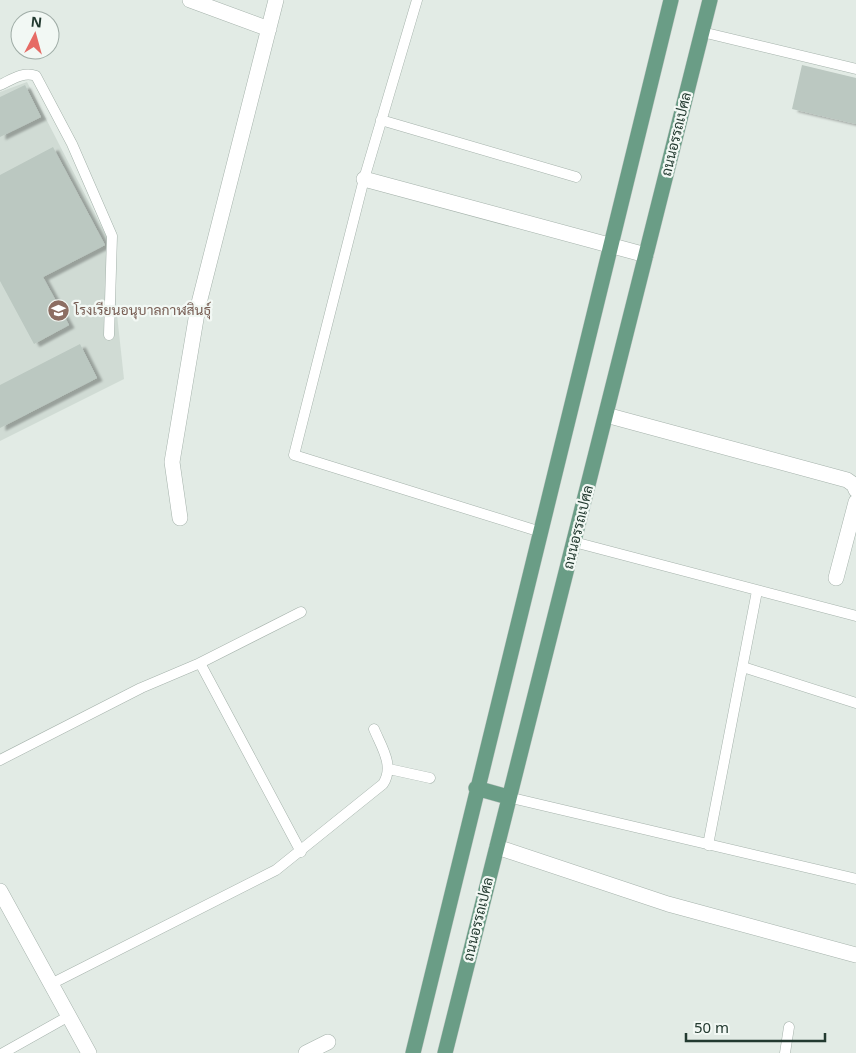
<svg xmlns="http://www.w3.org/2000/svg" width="856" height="1053" font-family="'Noto Sans',Sarabun,sans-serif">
<defs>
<filter id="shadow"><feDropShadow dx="5.5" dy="3" stdDeviation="1" flood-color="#0004"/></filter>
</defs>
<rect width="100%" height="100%" fill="#e2ebe5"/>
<path fill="#d0dbd4" d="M27,82l82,159 15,138 -124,62v-349z"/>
<path fill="#bbc8c1" filter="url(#shadow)" d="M802,65l54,13v46l-64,-15z
M25,85l16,32 -41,20v-40z
M53,147l52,98 -62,32 26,48 -35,19 -34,-63v-106z
M80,344l17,34 -97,50v-43z"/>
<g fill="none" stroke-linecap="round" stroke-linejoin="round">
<defs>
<path id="service" d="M417,0l-53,179 -70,276 247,77
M702,32l154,37
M0,85c11,-5 23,-14 36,-9l36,68 40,92 -3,99
M381,120l195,57
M574,542l282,74
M200,663l101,189
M743,667l113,36
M0,760l141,-72 59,-25 101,-51
M389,769l41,9
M508,797l348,82
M708,845l49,-254
M51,984l225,-114 107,-86c12,-18 -2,-38 -9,-55
M3,1053l66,-37
M785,1053l4,-26"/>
<path id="minor" d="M190,0l79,29
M364,179l282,76
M606,415l241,65 7,5 2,5
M180,518l-8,-56 26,-155 78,-307
M836,578l20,-76
M497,847l171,57 188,51
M0,891l89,162
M306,1053l22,-11"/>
<path id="primary" d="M476,788l32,9
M413,1053l258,-1053
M445,1053l265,-1053"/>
</defs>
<use href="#service" stroke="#a5b2ab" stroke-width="11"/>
<use href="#minor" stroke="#a5b2ab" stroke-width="16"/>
<use href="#primary" stroke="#c1c8c5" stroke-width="16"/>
<use href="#service" stroke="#fff" stroke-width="10"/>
<use href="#minor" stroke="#fff" stroke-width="15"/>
<use href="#primary" stroke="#6a9d86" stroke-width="15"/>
</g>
<defs>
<symbol id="school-disc" viewBox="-11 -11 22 22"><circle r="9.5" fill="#8d6e63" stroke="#f2f8f4"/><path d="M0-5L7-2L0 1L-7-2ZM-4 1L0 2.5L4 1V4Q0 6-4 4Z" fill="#fff"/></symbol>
</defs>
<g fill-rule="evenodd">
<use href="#school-disc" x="46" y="298" width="25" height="25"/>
</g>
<g text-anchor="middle" stroke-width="4.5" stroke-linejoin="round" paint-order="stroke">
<g font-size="14" fill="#233a30" stroke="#f2f8f4">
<text transform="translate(676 134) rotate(-76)" y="5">ถนนอรรถเปศล</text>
<text transform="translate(578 527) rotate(-76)" y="5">ถนนอรรถเปศล</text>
<text transform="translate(478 919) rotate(-76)" y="5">ถนนอรรถเปศล</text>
</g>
<g font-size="14" fill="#785e54" stroke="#f2f8f4" text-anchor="start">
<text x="74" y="315">โรงเรียนอนุบาลกาฬสินธุ์</text>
</g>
</g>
<g transform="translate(35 35) rotate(6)"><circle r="24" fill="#f2f8f4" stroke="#9faca6"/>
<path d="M0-4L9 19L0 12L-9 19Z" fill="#e66b65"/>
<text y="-8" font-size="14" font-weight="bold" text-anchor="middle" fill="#233a30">N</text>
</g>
<path d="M686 1033v8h139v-8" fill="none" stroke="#233a30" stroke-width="2.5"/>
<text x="694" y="1033" font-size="15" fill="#233a30" stroke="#f2f8f4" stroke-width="4" paint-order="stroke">50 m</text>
</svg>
